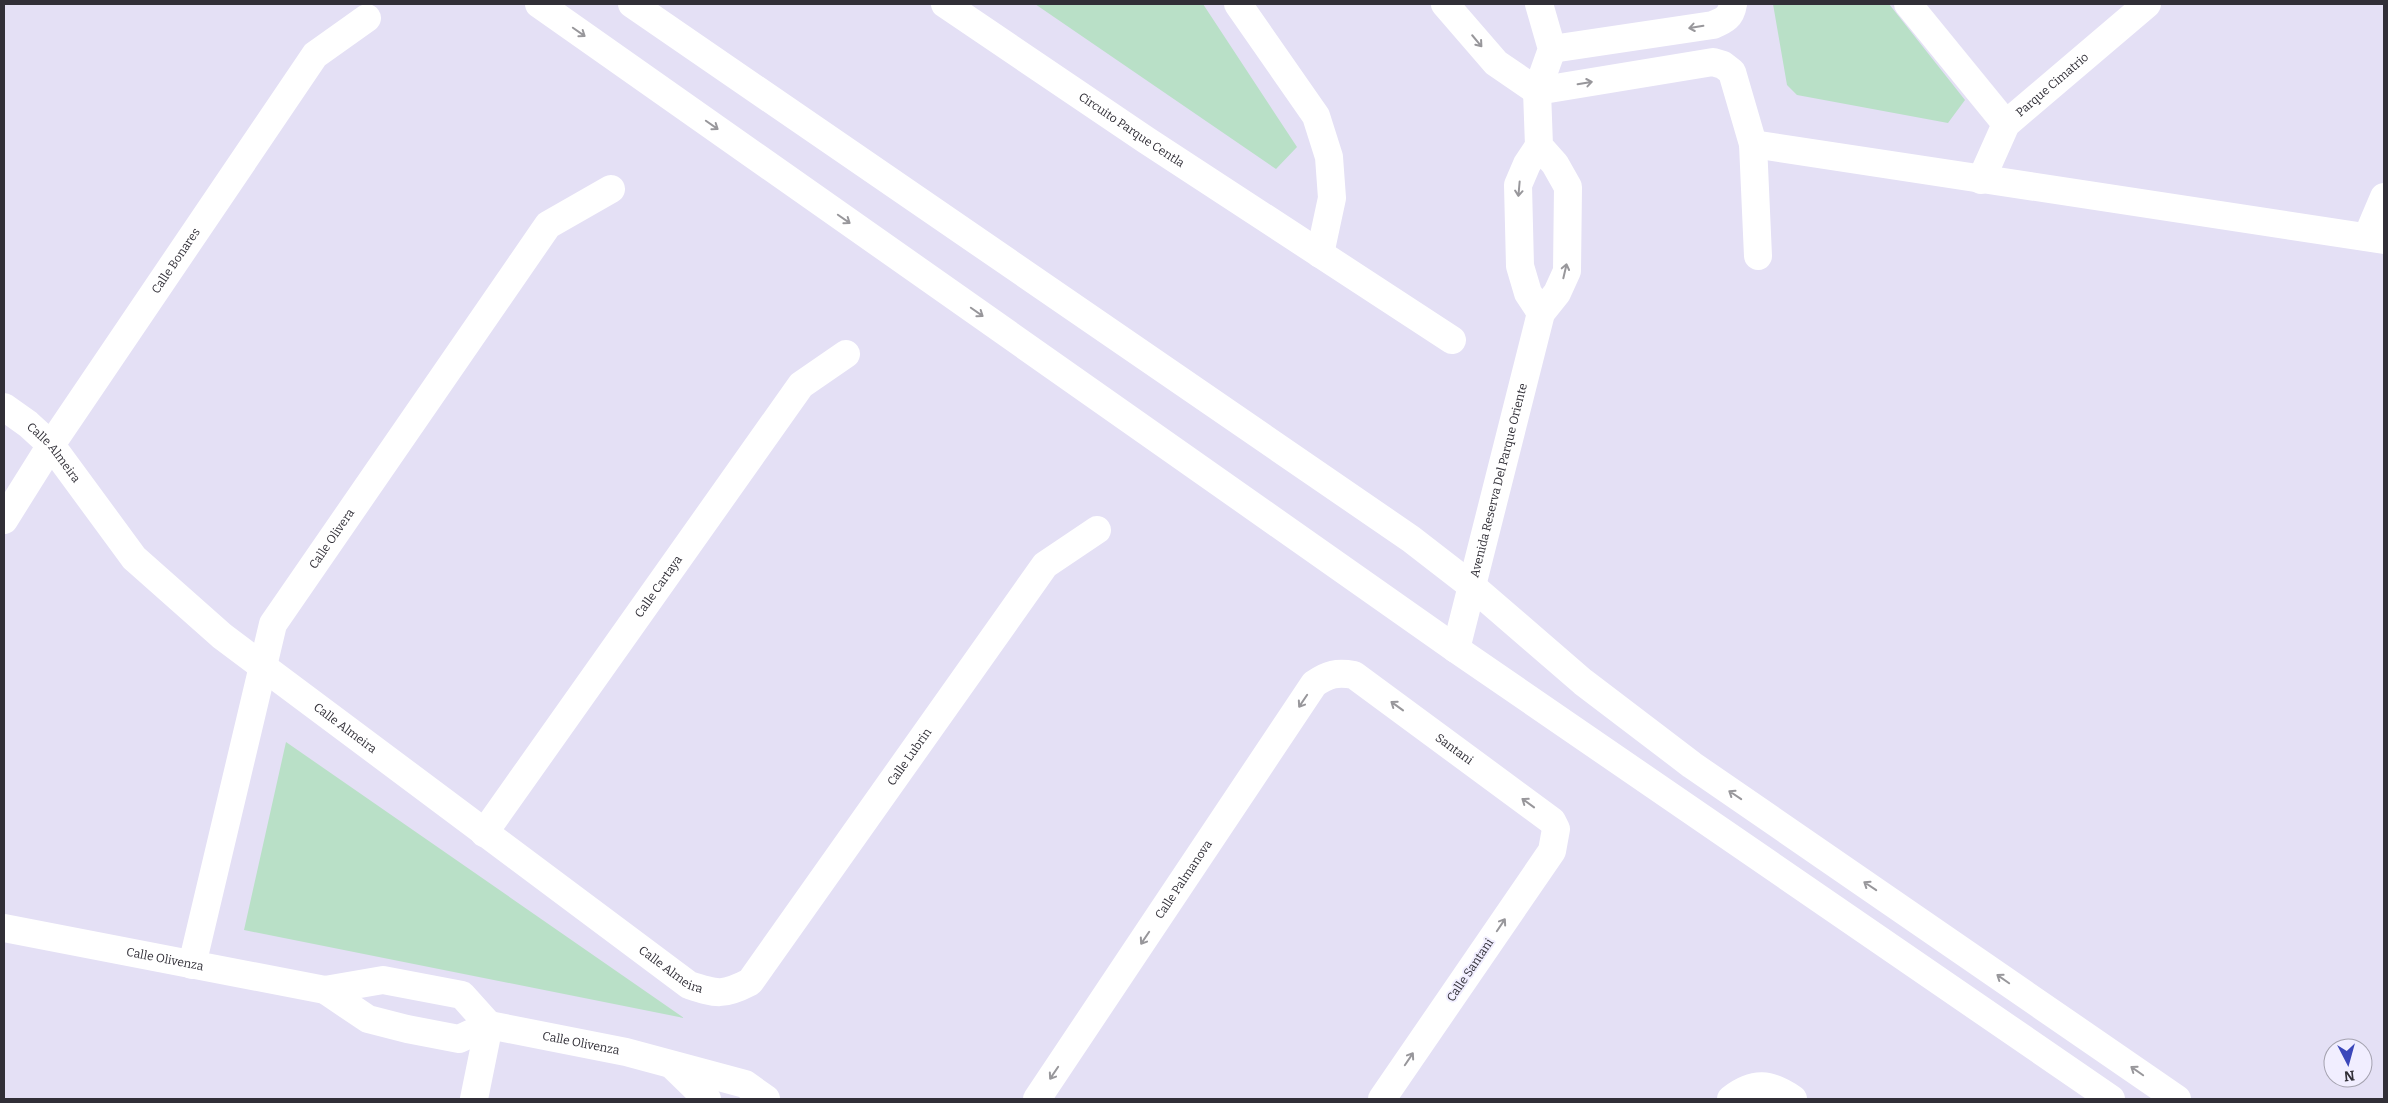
<svg xmlns="http://www.w3.org/2000/svg" width="2388" height="1103" font-family="Bitter,serif">
<rect width="100%" height="100%" fill="#e4e0f5"/>
<path fill="#b9e0c7" d="M1035,4h168l94,143 -21,22z
M1773,4h116l76,96 -17,23 -151,-28 -10,-10z
M286,742l398,276 -440,-88z"/>
<g fill="none" stroke-linecap="round" stroke-linejoin="round">
<g stroke="#fff" stroke-width="28">
<path d="M539,4l917,645 655,450"/>
<path d="M632,4l779,535 62,48 110,95 109,83 485,334"/>
<path id="s1" d="M945,4l201,136 306,200"/>
<path d="M1238,4l78,112 13,41 3,41 -12,56"/>
<path d="M1445,4l51,59 41,28"/>
<path d="M1908,4l98,120"/>
<path d="M1552,49l161,-24c12,-5 18,-8 20,-21"/>
<path d="M1537,91l176,-29 10,3 9,7 21,72 5,112"/>
<path d="M1753,144l631,96"/>
<path d="M1539,146l-12,18 -9,21 2,81 8,27 13,20"/>
<path id="s2" d="M1981,180l25,-56 141,-120"/>
<path d="M2367,237l17,-40"/>
<path id="s3" d="M4,407l24,17 23,21 83,113 88,78 467,349c28,9 34,11 61,-3l295,-417 52,-35"/>
<path id="s4" d="M4,520l47,-75 264,-390 52,-37"/>
<path id="s5" d="M1456,649l85,-336 16,-20 10,-22 1,-84 -13,-23 -16,-18 -2,-55 15,-42 -13,-45"/>
<path id="s6" d="M484,833l317,-448 45,-31"/>
<path id="s7" d="M4,928l321,62 58,-10 79,15 27,30"/>
<path id="s8" d="M192,965l81,-341 275,-399 63,-36"/>
<path id="s9" d="M325,990l43,29 39,10 52,10 30,-14 137,27 119,32 21,15"/>
<path d="M673,1066l34,33"/>
<path d="M474,1099l15,-74"/>
<path id="s10" d="M1037,1099l277,-415c14,-10 23,-12 40,-9l198,146 4,8 -4,22 -170,248"/>
<path d="M1731,1099c23,-18 39,-16 62,0"/>
</g>
</g>
<defs><path id="oneway-shaft" d="M-6 0H5M1.5-3L5.5 0L1.5 3" fill="none" stroke-width="1.6" stroke-linecap="round" stroke-linejoin="round" transform="scale(1.25)"/></defs>
<g stroke="#98979b">
<use href="#oneway-shaft" transform="translate(1696 27) rotate(171)"/>
<use href="#oneway-shaft" transform="translate(579 32) rotate(35)"/>
<use href="#oneway-shaft" transform="translate(1477 41) rotate(50)"/>
<use href="#oneway-shaft" transform="translate(1585 83) rotate(-9)"/>
<use href="#oneway-shaft" transform="translate(712 125) rotate(35)"/>
<use href="#oneway-shaft" transform="translate(1519 189) rotate(95)"/>
<use href="#oneway-shaft" transform="translate(844 219) rotate(35)"/>
<use href="#oneway-shaft" transform="translate(1565 271) rotate(-77)"/>
<use href="#oneway-shaft" transform="translate(977 312) rotate(35)"/>
<use href="#oneway-shaft" transform="translate(1303 701) rotate(124)"/>
<use href="#oneway-shaft" transform="translate(1397 706) rotate(-144)"/>
<use href="#oneway-shaft" transform="translate(1735 795) rotate(-146)"/>
<use href="#oneway-shaft" transform="translate(1528 803) rotate(-144)"/>
<use href="#oneway-shaft" transform="translate(1870 886) rotate(-146)"/>
<use href="#oneway-shaft" transform="translate(1501 925) rotate(-56)"/>
<use href="#oneway-shaft" transform="translate(1145 938) rotate(124)"/>
<use href="#oneway-shaft" transform="translate(2003 979) rotate(-145)"/>
<use href="#oneway-shaft" transform="translate(1409 1059) rotate(-56)"/>
<use href="#oneway-shaft" transform="translate(2137 1071) rotate(-145)"/>
<use href="#oneway-shaft" transform="translate(1054 1073) rotate(124)"/>
</g>
<g text-anchor="middle" stroke-width="4" stroke-linejoin="round" paint-order="stroke">
<g font-size="12" fill="#312f37" stroke="#f1eeff">
<text dy="4" stroke="none"><textPath href="#s2" startOffset="122">Parque Cimatrio</textPath></text>
<text dy="4" stroke="none"><textPath href="#s1" startOffset="225">Circuito Parque Centla</textPath></text>
<text dy="4" stroke="none"><textPath href="#s4" startOffset="311">Calle Bonares</textPath></text>
<text dy="4" stroke="none"><textPath href="#s3" startOffset="68">Calle Almeira</textPath></text>
<text dy="4" stroke="none"><textPath href="#s5" startOffset="174">Avenida Reserva Del Parque Oriente</textPath></text>
<text dy="4" stroke="none"><textPath href="#s8" startOffset="454">Calle Olivera</textPath></text>
<text dy="4" stroke="none"><textPath href="#s6" startOffset="302">Calle Cartaya</textPath></text>
<text dy="4" stroke="none"><textPath href="#s3" startOffset="472">Calle Almeira</textPath></text>
<text dy="4" stroke="none"><textPath href="#s10" startOffset="666">Santani</textPath></text>
<text dy="4" stroke="none"><textPath href="#s3" startOffset="1241">Calle Lubrin</textPath></text>
<text dy="4" stroke="none"><textPath href="#s10" startOffset="264">Calle Palmanova</textPath></text>
<text dy="4" stroke="none"><textPath href="#s7" startOffset="164">Calle Olivenza</textPath></text>
<text dy="4" stroke="none"><textPath href="#s3" startOffset="878">Calle Almeira</textPath></text>
<text transform="translate(1470 970) rotate(-56)" y="4">Calle Santani</text>
<text dy="4" stroke="none"><textPath href="#s9" startOffset="272">Calle Olivenza</textPath></text>
</g>
</g>
<rect width="2388" height="1103" fill="none" stroke="#312f37" stroke-width="10"/>
<g transform="translate(2348 1063) rotate(174)"><circle r="24" fill="#f1eeff" stroke="#a4a2af"/>
<path d="M0-4L9 19L0 12L-9 19Z" fill="#3b47ba"/>
<text y="-8" font-size="14" font-weight="bold" text-anchor="middle" fill="#312f37">N</text>
</g>
</svg>
